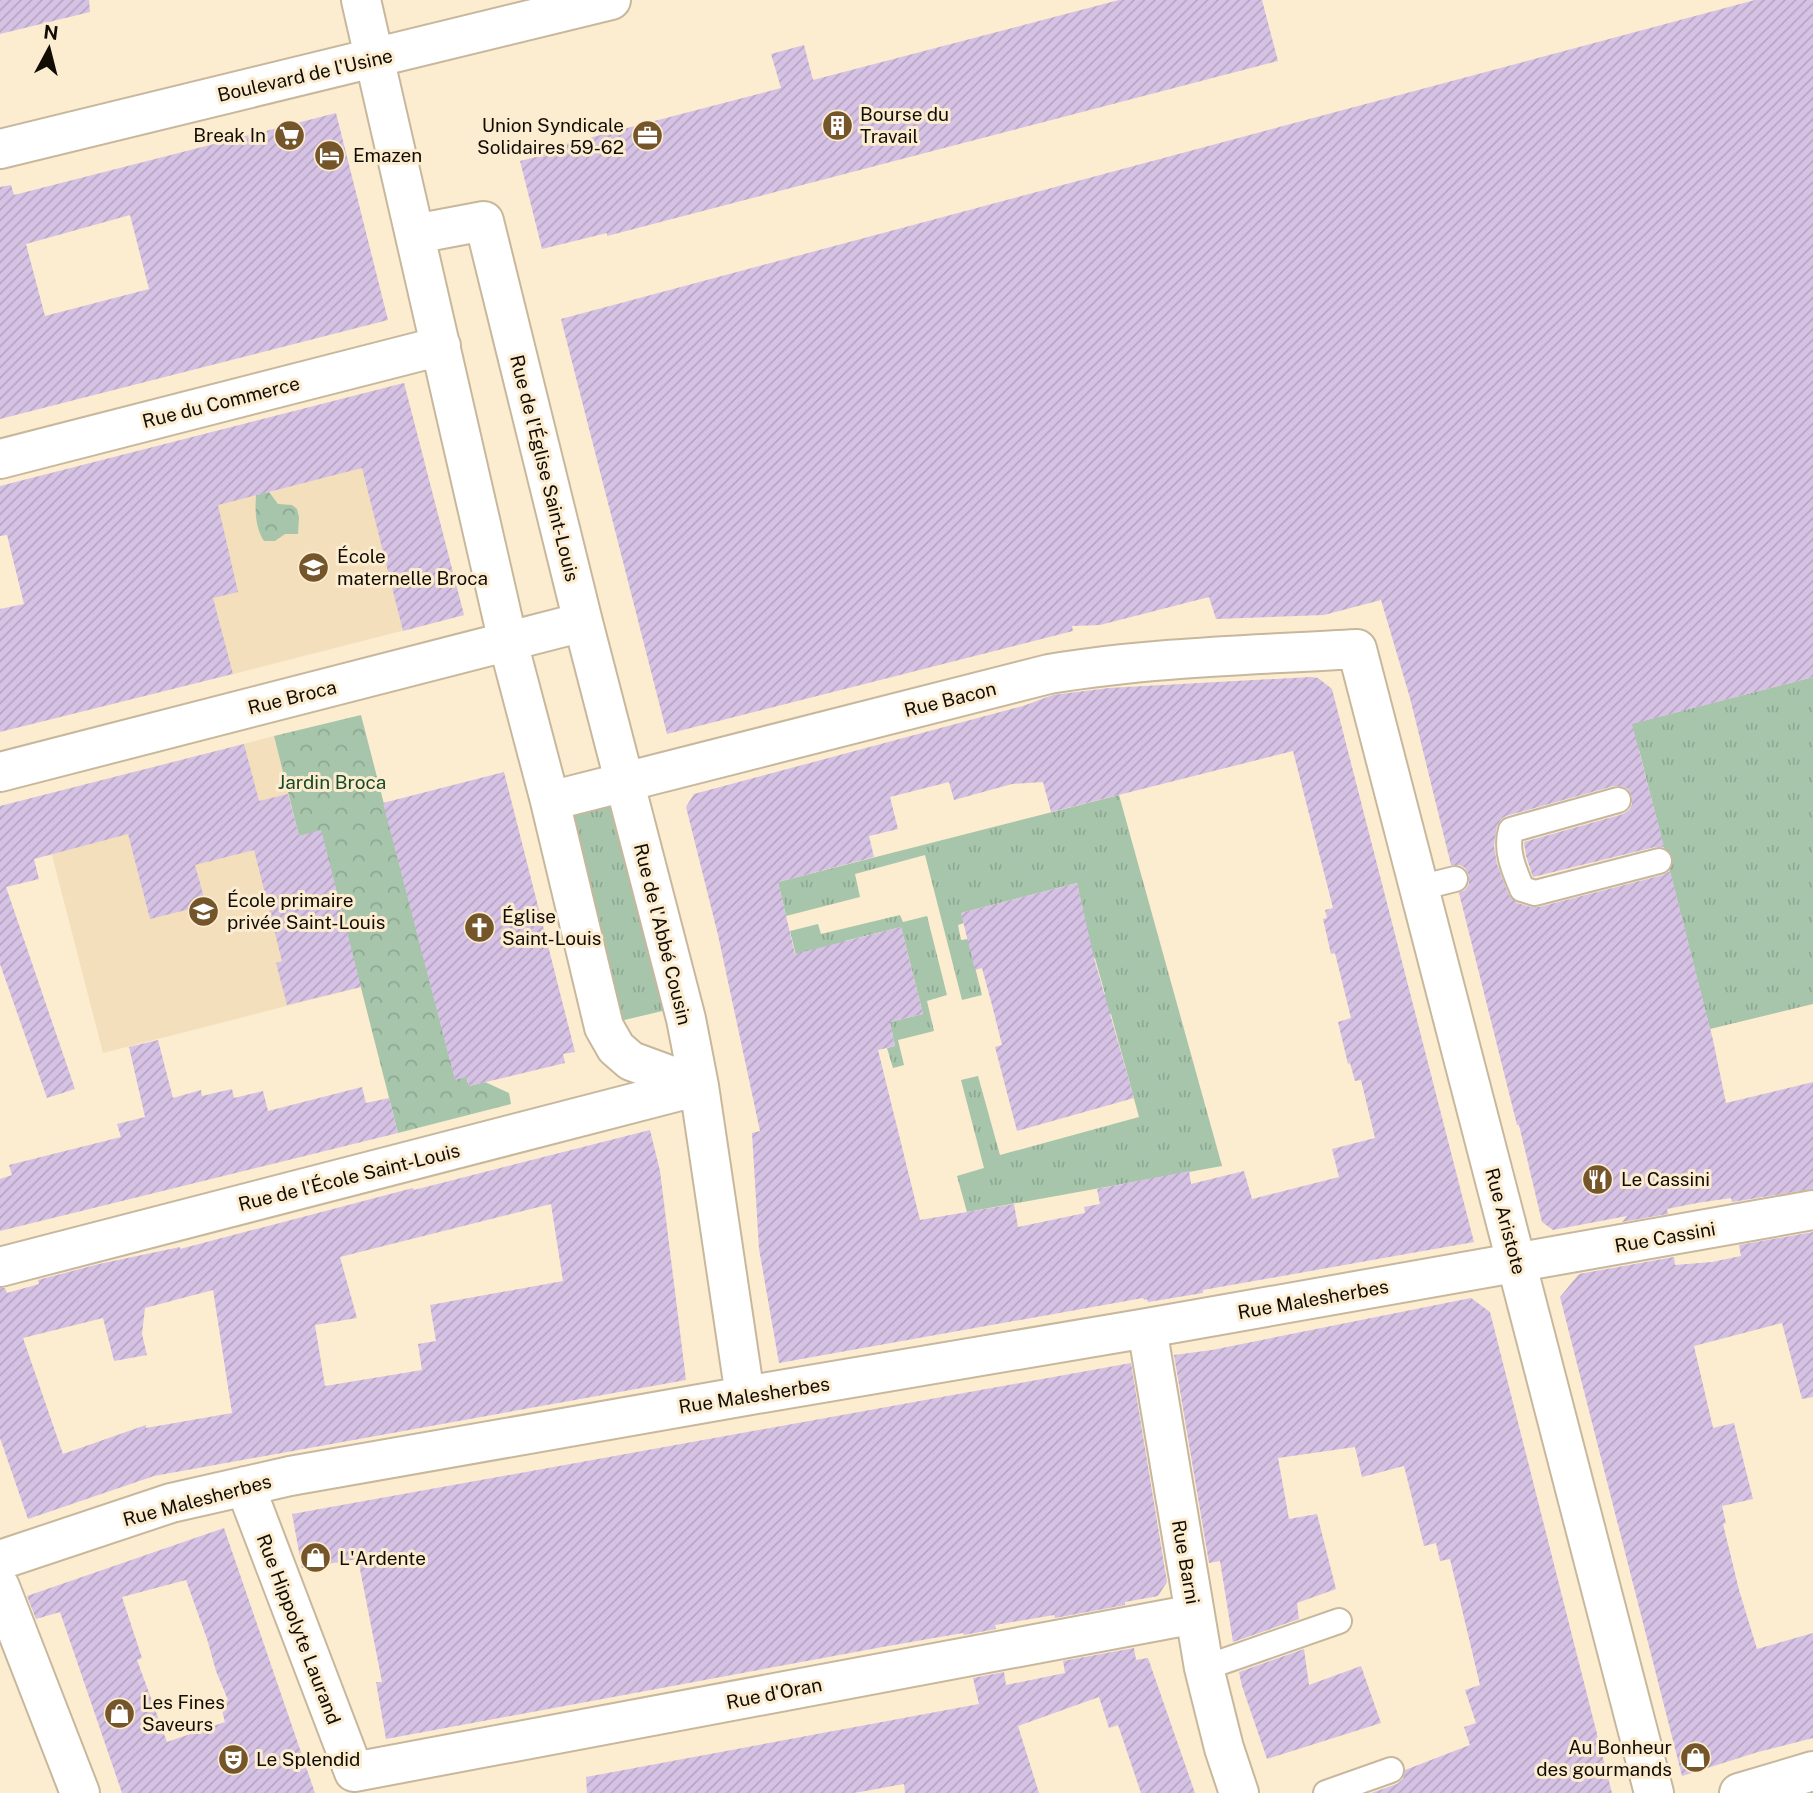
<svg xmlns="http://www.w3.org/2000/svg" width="1813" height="1793" font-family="'Public Sans',sans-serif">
<defs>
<pattern id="grass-tufts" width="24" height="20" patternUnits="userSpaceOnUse" patternTransform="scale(1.75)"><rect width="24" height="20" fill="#a6c5ab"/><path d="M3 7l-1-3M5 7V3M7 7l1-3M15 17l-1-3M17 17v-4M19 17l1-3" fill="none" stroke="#8ea892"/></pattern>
<pattern id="park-crowns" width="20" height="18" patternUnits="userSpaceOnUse" patternTransform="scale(1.75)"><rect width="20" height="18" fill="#a6c5ab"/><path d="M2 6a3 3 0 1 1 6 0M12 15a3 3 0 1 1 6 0" fill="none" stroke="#8ea892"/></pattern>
<pattern id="building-hatch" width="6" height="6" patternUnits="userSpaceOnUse" patternTransform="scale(1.75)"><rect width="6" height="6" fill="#d6c2e4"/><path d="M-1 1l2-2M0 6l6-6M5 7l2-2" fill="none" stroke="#b7a6c2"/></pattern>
</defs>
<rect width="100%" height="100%" fill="#fcecd0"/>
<path fill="#f3dfbc" d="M404,383l60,232 -231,59 -86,-225z
M274,736l25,99 22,-5 40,157 -258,66 -66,-256z"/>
<path fill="url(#grass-tufts)" d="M1813,677v327l-103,25 -71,-279 -59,-13z
M1119,795l103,371 -255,46 -10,-36 27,-8 -23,-88 17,-4 22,79 139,-38 -28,-103 -4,1 -5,-19 3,-2 -10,-36h-2l-16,-75 -116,30 3,10 -6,2 3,15 7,-1 14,56 -20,5 -37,-145 -70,19 5,23 -74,19 -8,-34z
M620,797l51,212 -51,12 -50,-212z
M900,915l3,7 24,-6 20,79 -20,6 7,30 -36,9 6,25 -11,3 -6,-20 8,-2 -5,-24 33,-8 -22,-87 -56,14 13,50 -50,13 -18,-73 28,-7 3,10z"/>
<path fill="url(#park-crowns)" d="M269,492l9,12 14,1 5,4 2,8 -1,17h-13l-10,7h-11c-9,-14 -9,-30 -8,-46z
M361,715l94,364 11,-2 3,9 16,-4 24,11 2,11 -113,29 -77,-302 -22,5 -25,-100z"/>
<path fill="url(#building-hatch)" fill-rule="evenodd" d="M0,0h89l1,12 -90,22z
M1119,0h143l16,61 -671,175v-3l-65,16 -22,-88 20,-5 -1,-5 242,-63 -10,-34 33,-9 9,35z
M1755,0h58v677l-181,47 32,123h-9l-122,30 -7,-21 -2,-14 99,-28 6,-4 3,-6v-7l-4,-8 -7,-3h-7l-108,30 -5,3 -4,7 -3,20 3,18 12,31 8,8 14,4h8l124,-32 7,-4 43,169 13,63 87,-21v107l-81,13 -1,-4 -34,5 -30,6 1,5 -46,8 5,-6 -74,14 -11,-8 -23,-97h-2l-58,-232 6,-3 4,-6v-9l-4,-7 -5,-3h-9l-41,-167 -29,-98 -57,15 -108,4 -7,-22 -109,28 -28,1 1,5 -406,103 -106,-415z
M336,113l52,207 -388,99v-232l11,-2 3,10zM130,215l19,74 -104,27 -19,-72z
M404,383l60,232 -61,16 -41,-163 -144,37 20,87 -25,6 20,76 -233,58v-123l24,-5 -17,-69 -7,1v-50z
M1311,677l7,1 14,11 142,553 -271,48v3l-55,9 -1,-3 -3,1 -1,-2 -364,65 -20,-114 -7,-116 8,-2 -42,-196 -32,-128 8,-13 329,-88 30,-11 56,-7zM1293,751l40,157 -8,2 2,8 -4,1 8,35 4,-1 16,65 -13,4 10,42 2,-1 5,18 6,-1 14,58 -43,11 7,28 -87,22 -8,-28 -53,13 -2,-13 -92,18 3,15 -16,3 1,6 -67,14 -4,-23 -94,16 -42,-170 17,-4 -5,-24 33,-8 -22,-87 -106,27 -17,-72 96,-25 -5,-21 29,-7 -8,-32 59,-15 5,18 58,-16 31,-2 8,30z
M244,744l15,57 29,-7 11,42 22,-6 40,157 -74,18 -11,-42 6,-2 -28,-111 -59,15 11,40 -56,14 -22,-85 -94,25 5,20 -33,8 69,202 -28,9 -47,-134v-158z
M504,772l71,280 -12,2 2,9 -96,23 -3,-9 -11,3 -72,-277z
M1077,883l17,75 40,140 -117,33 -22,-84 7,-2 -10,-40 -10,-37 -7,2 -14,-57z
M158,1040l15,58 28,-8 1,6 30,-7 2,9 29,-7 5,20 94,-24 4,16 23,-5 9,35 -398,98v-52l12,-4 -3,-10 112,-28 -4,-13 28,-7 -16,-70z
M650,1130l10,41 26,209 -532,96 -126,43 -28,-81v-150h5l2,5 32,-9 -1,-4 61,-16 81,-17v2l233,-61 1,2zM551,1204l12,77 -133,24 6,36 -18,3 4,26 -97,16 -10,-61 42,-7 -17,-61zM213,1290l19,123 -86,15v-3l-83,29 -40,-116 80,-20 11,43 33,-6 -5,-21 3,-26z
M1813,1232v165l-11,2 -20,-76 -88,23 19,82 21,-5 19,76 -31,7 4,17 -3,1 16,66 18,59 56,-16v105l-55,14 -76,24 -122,-479 19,-23 95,-17 1,8 37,-3 29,-6 -2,-11z
M1471,1298l19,14 122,481h-241l26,-9 6,-5 2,-9 65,-25 -6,-18 12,-4 -11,-33 15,-5 -30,-126 -10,2 -4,-18 -12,3 -20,-80 -42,11 -7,-30 -77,11 11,61 28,-5 19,75 -39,14 2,16 -66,23 -13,-81 -11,2 -35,-208 38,-5z
M1131,1363l36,219 -9,14 -33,6v3l-70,13 -1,-3 -59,10 1,4 -32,6 -1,-2 -75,13 -502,93 -10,-57h6l-24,-123 -56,9 -10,-54z
M224,1528l91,265h-193l-62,-181 -24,7 -9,-23zM186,1580l21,59 9,32 12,29 -8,3 5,19 -58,20 -30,-82 5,-2 -20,-61z
M1134,1648l2,12 12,-2 47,135h-54l-23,-68 -9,3 -10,-31 -81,29 21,67h-134l-1,-9 -50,9h-267l-1,-16 393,-73 -6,-26 31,-6 2,13 59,-12 -2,-12z
M1304,1649l5,36 52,-19 20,57 -114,36 -25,-73 -3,-14z"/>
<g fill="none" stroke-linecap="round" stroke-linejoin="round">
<defs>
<path id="service" d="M1618,800l-107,30c-6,20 3,40 11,59l13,4 124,-32
M1419,888l36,-9
M1204,1668l135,-47
M1326,1793l65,-23"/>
<path id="minor" d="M361,0l147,642 42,159 54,226 12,21 15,13 68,25
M0,149l611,-149
M415,234l69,-13 99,401 103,397 13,67 46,310
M0,459l441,-113
M0,772l583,-150
M550,801l499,-127c102,-17 206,-19 308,-25l297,1144
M0,1267l699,-181
M1147,1328l57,340 20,80 15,45
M245,1486l109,286 841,-158
M0,1560l171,-57 119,-27 455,-80 402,-68 666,-118"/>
<path id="tertiary" d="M0,1587l80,206
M1739,1793l74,-22"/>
</defs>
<use href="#service" stroke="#c7b89d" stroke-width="28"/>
<use href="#minor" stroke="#c7b89d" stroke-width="42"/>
<use href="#tertiary" stroke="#c7b89d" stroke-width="42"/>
<use href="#service" stroke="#fff" stroke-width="24"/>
<use href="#minor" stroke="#fff" stroke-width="38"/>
<use href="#tertiary" stroke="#fff" stroke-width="38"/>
</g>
<defs>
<symbol id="building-disc" viewBox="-11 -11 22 22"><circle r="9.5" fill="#74562a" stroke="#fcecd0"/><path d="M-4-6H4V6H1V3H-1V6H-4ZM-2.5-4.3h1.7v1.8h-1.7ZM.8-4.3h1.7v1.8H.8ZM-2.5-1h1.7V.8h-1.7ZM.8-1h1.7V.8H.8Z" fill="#fff"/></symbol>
<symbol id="supermarket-disc" viewBox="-11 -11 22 22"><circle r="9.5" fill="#74562a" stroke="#fcecd0"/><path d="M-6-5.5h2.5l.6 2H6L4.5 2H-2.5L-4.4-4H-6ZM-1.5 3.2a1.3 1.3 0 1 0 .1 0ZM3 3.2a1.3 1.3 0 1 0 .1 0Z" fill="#fff"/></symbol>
<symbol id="office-disc" viewBox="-11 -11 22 22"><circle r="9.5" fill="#74562a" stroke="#fcecd0"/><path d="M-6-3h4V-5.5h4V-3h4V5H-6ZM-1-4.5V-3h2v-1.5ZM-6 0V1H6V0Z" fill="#fff"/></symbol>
<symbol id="hotel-disc" viewBox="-11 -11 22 22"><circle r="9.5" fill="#74562a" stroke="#fcecd0"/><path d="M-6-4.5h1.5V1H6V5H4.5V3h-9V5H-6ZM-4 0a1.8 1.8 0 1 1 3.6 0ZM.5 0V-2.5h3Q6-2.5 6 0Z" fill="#fff"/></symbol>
<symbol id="school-disc" viewBox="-11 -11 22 22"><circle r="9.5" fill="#74562a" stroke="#fcecd0"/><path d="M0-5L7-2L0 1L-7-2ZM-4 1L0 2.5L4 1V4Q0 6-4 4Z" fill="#fff"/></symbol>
<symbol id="church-disc" viewBox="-11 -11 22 22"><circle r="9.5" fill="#74562a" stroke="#fcecd0"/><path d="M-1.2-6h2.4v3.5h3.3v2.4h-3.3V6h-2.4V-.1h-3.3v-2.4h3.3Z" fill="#fff"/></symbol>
<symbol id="restaurant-disc" viewBox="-11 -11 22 22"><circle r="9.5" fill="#74562a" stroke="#fcecd0"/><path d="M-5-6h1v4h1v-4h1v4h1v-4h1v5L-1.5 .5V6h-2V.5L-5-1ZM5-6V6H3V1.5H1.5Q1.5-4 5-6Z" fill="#fff"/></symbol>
<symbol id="shop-disc" viewBox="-11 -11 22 22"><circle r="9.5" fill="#74562a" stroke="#fcecd0"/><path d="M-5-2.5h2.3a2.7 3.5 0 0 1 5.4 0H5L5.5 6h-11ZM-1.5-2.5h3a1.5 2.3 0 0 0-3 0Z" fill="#fff"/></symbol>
<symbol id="theatre-disc" viewBox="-11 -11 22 22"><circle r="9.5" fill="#74562a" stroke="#fcecd0"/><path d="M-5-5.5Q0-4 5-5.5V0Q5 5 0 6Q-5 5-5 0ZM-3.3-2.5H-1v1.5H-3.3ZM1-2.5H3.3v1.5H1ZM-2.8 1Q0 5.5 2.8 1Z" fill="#fff"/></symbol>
</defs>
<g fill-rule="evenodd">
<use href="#building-disc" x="820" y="108" width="35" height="35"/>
<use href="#supermarket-disc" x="272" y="118" width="35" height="35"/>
<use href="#office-disc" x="630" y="118" width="35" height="35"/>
<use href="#hotel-disc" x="312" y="138" width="35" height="35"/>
<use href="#school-disc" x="296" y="550" width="35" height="35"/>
<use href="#school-disc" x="186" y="894" width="35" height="35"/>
<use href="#church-disc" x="462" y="910" width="35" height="35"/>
<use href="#restaurant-disc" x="1580" y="1162" width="35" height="35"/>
<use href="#shop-disc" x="298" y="1540" width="35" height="35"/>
<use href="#shop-disc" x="102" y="1696" width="35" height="35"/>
<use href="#shop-disc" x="1678" y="1740" width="35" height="35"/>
<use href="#theatre-disc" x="216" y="1742" width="35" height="35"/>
</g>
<g text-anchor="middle" stroke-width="6" stroke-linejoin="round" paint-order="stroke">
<g font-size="19" fill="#120d04" stroke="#fcecd0">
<text transform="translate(305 75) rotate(-13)" y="7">Boulevard de l'Usine</text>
<text transform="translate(221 402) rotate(-14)" y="7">Rue du Commerce</text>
<text transform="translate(545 468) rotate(76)" y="7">Rue de l'Église Saint-Louis</text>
<text transform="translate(292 697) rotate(-14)" y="7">Rue Broca</text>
<text transform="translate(950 699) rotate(-14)" y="7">Rue Bacon</text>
<text transform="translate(663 934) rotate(76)" y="7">Rue de l'Abbé Cousin</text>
<text transform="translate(349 1177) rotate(-14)" y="7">Rue de l'École Saint-Louis</text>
<text transform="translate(1506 1221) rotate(75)" y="7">Rue Aristote</text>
<text transform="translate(1665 1237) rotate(-10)" y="7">Rue Cassini</text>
<text transform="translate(1313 1299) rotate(-10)" y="7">Rue Malesherbes</text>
<text transform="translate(754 1395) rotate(-9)" y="7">Rue Malesherbes</text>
<text transform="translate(197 1500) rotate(-15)" y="7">Rue Malesherbes</text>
<text transform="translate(1186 1562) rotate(80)" y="7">Rue Barni</text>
<text transform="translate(299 1629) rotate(69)" y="7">Rue Hippolyte Laurand</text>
<text transform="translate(774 1693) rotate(-11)" y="7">Rue d'Oran</text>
</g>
<g font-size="19" fill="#120d04" stroke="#fcecd0" text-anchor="start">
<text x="860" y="121">Bourse du<tspan x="860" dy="22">Travail</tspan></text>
<text x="624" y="132" text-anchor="end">Union Syndicale<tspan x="624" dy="22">Solidaires 59-62</tspan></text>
<text x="266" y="142" text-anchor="end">Break In</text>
<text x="353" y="162">Emazen</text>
<text x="337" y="563">École<tspan x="337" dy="22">maternelle Broca</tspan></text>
<text x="227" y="907">École primaire<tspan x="227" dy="22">privée Saint-Louis</tspan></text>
<text x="502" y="923">Église<tspan x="502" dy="22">Saint-Louis</tspan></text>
<text x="1621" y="1186">Le Cassini</text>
<text x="339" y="1565">L'Ardente</text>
<text x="142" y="1709">Les Fines<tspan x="142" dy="22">Saveurs</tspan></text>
<text x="1672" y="1754" text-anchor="end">Au Bonheur<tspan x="1672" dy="22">des gourmands</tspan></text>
<text x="256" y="1766">Le Splendid</text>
</g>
<g font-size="19" fill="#164926" stroke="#fcecd0">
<text x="332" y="789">Jardin Broca</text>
</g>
</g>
<g transform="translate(49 49) rotate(7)" stroke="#fcecd0" stroke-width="5" paint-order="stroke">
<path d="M0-5L12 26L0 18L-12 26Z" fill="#120d04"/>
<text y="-10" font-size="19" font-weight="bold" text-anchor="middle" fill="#120d04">N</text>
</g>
</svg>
